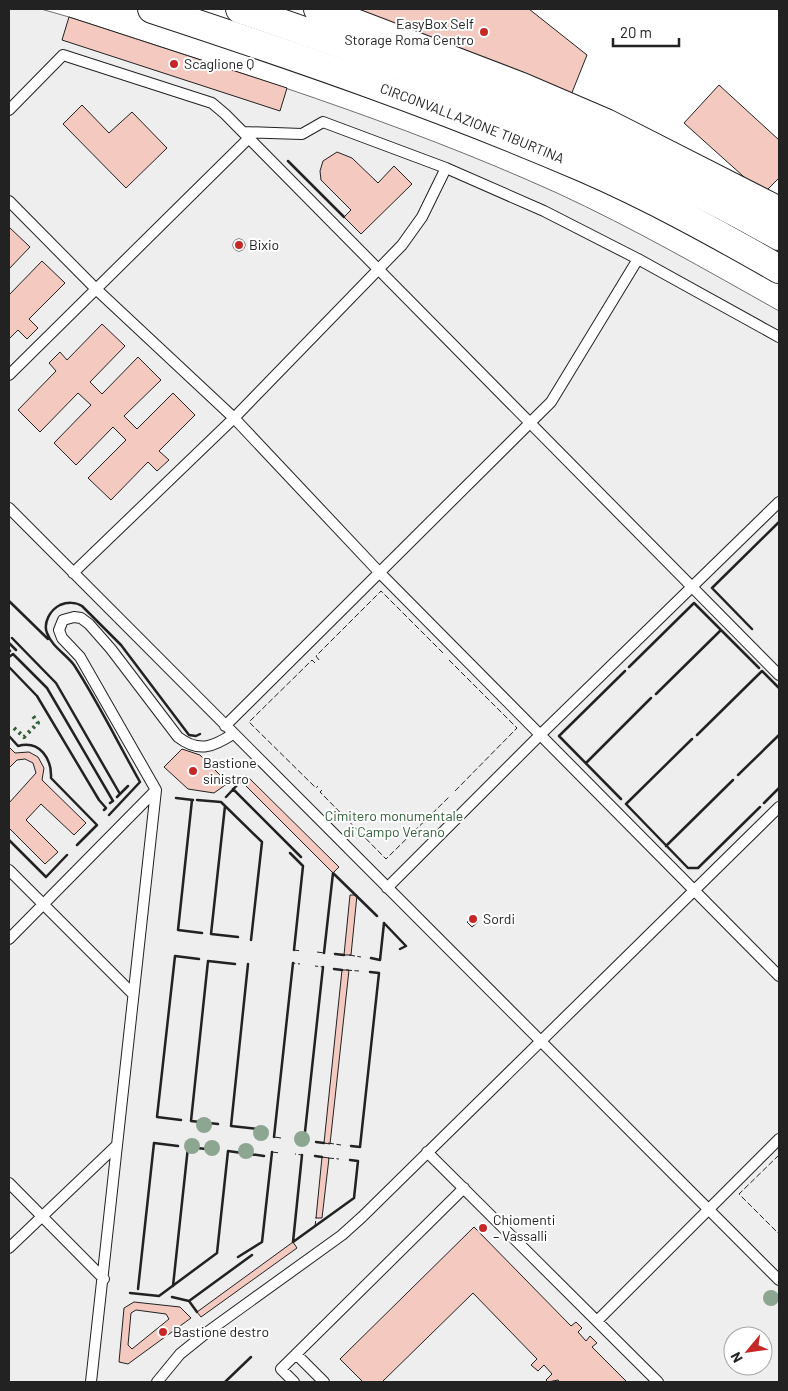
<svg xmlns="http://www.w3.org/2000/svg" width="788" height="1391" font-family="Barlow,sans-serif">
<rect width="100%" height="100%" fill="#fff"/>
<path fill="#eee" stroke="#6f6f6f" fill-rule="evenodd" d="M9,9h32l28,8c165,54 329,104 488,176 76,35 149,77 222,118v1071h-770zM733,1336h30v30h-30z"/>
<path fill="#f3c9c0" stroke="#222" fill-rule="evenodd" d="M352,9h177l58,46 -16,40z
M69,17l218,71 -7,23 -218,-71z
M719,85l60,55v38l-16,16 -79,-71z
M82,105l27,28 23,-21 35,36 -41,40 -63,-64z
M337,152l15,6 26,25 16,-17 18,18 -51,50 -17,-17 7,-7 -30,-30 -1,-9 3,-10z
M9,227l21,20 -21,22z
M233 245a6 6 0 1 1 12 0a6 6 0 1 1-12 0Z
M42,261l23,22 -36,36 9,9 -11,11 -9,-9 -9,9v-44z
M102,324l23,22 -35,36 12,12 36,-37 23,23 -37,36 13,13 36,-36 22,22 -36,36 10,9 -12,11 -9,-9 -37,38 -23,-22 38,-38 -13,-13 -37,38 -22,-22 37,-38 -13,-12 -38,39 -22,-22 38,-39 -7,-8 11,-11 7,8z
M9,747l6,6 14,-1 9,5 6,11 -2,12 44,43 -12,12 -33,-31 -15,16 32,32 -13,12 -36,-36v-25l27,-30 -3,-10 -8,-4 -8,1 -8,8z
M182,749l18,6 28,28 -14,10 -26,-4 -24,-22z
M246,775l93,92 -6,6 -92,-92z
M350,895h7l-6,60h-7z
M473,916l5,6 -6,5 -5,-5z
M342,970h7l-19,174 -6,-1z
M322,1157l7,1 -7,60h-6z
M474,1227l97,99 5,-4 6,6 -4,4 8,9 4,-5 7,7 -5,4 35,35h-67l-2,-2 -10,2 -2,-2 6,-6 -8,-9 -6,6 -7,-6 6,-6 -64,-66 -91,89h-19l-23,-23z
M293,1242l4,6 -96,69 -4,-5z
M134,1302l46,5 11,11 -63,46 -9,-2 5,-54zM136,1310l30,4 3,5 -37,30 -4,-4 3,-32z"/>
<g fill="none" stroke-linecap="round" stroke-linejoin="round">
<defs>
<path id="lane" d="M9,110l54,-55 149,48 13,11 554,561
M243,132l59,2 21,-12 123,46 98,43 94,48 141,78
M9,201l87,88 138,129 145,154 400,404
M9,375l240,-237
M9,508l770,772
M73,573l161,-155 168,-173 20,-28 24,-49
M225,726l326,-324 87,-143
M9,870l124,124
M387,888l153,-153 239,-233
M9,939l147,-149
M427,1152l231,230
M9,1183l95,96
M9,1248l108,-103
M597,1321l182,-182
M296,1354l28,28
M91,1382l65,-592 -76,-133 -18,-19 -3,-8 4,-10 11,-3 7,1 8,6 22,25 67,88c21,16 35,10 55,-3
M157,1382l23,-28 26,-21 136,-98 20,-18 417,-410
M294,1382l-13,-13 183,-181"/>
<g id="highway">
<path id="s1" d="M152,9c146,48 291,98 432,159 67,29 132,65 195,101"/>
<path d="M240,9c185,63 369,131 539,227"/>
<path d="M318,9l204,78 84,36 173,88"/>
</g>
</defs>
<use href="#lane" stroke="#222" stroke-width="12"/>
<use href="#highway" stroke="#222" stroke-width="30"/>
<use href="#lane" stroke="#fff" stroke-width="10"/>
<use href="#highway" stroke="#fff" stroke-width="28"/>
<path stroke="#2f5e38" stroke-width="4" stroke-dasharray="2.5 4" stroke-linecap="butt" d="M14,728l10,9 14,-14 -7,-10"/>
<path stroke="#222" stroke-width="1" stroke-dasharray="6 2.5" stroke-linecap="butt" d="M319,660l-3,-4 65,-65 63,63
M449,660l68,68 -63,64
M315,663l-3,-3 -63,62 67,66 2,-2
M322,790l-2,2 66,67 64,-63
M290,853l13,13 -9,84 7,1
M317,952l7,1 9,-80
M349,955l12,2
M380,960l4,-37 6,6
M346,970l13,1
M281,1138l-7,-1 19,-174 7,1
M297,1140l7,1 19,-174 -8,-1
M328,1143l13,2
M360,1147l19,-174
M779,1155l-40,39 40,40
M328,1158l11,1
M354,1198l4,-37
M315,1227l1,-10
M293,1242l9,-87 -7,-1
M238,1257l24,-15 10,-90 8,1"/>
<path stroke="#222" stroke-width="2.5" d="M288,161l56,56
M9,601l39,38
M752,629l-40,-41 67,-66
M12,638l44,45 64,111
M9,643l7,7
M9,650l1,1
M9,657l4,-3 34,34 66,113 -3,2
M9,667l28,29 62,104 7,8 -2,2
M629,667l65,-64 65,65
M656,694l65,-64
M697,735l65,-64 17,17
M9,736l9,10c22,-6 34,13 33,32l46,47 -20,20
M692,739l-66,65 62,64h10l62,-61
M586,763l65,-65
M738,775l41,-40
M233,789l68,68
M117,797l11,-11
M226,797l15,-16
M176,798l17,2
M621,799l-62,-63 66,-65
M192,800l-14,130 24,3
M197,800l24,2
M221,802l41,40 -11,98
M764,803l15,-15
M225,806l-14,128 27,3
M109,815l31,-33c-22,-39 -42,-80 -66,-117 -8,-11 -22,-18 -27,-32 -4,-10 3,-23 13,-28 7,-3 16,-3 22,1l39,39 68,90 7,1 4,-2
M9,840l37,37 21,-22
M666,846l67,-66
M290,853l13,13 -9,84
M333,873l44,43
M384,923l22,23 -6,3
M324,953l9,-80
M335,954l9,1
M371,958l9,2 4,-37
M248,964l-17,162 36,4
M334,969l8,1
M181,1120l-24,-3 18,-161 24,3
M218,1124l-27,-3 17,-160 27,3
M274,1137l19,-174
M304,1141l19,-174
M316,1142l8,1
M351,1146l9,1 19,-174 -9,-1
M315,1156l7,1
M293,1242l61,-44 4,-37 -8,-1
M293,1242l9,-87
M238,1257l24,-15 10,-90
M173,1286l15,-139 27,3
M138,1289l16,-146 24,3
M130,1293l29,3 58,-43 11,-102 36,5
M172,1297l17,4 8,11
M189,1301l63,-46
M225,1382l26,-25"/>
</g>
<g fill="#8da692">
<circle cx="204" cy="1125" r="8"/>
<circle cx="261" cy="1133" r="8"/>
<circle cx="302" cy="1139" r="8"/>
<circle cx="192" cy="1146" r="8"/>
<circle cx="212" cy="1148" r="8"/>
<circle cx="246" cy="1151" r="8"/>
<circle cx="771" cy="1298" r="8"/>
</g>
<g fill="#c62828" stroke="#fff" stroke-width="2">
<circle cx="484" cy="32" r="5"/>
<circle cx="174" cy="64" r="5"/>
<circle cx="239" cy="245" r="5"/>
<circle cx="193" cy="771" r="5"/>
<circle cx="473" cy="919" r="5"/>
<circle cx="483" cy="1228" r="5"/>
<circle cx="163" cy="1332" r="5"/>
</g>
<g text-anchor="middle" stroke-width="4" stroke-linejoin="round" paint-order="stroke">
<g font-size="14" fill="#222" stroke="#fff" text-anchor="start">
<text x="474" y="29" text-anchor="end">EasyBox Self<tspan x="474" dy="16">Storage Roma Centro</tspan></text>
<text x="184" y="69">Scaglione Q</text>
<text x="249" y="250">Bixio</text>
<text x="203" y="768">Bastione<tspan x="203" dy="16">sinistro</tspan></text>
<text x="483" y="924">Sordi</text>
<text x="493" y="1225">Chiomenti<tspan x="493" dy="16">– Vassalli</tspan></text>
<text x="173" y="1337">Bastione destro</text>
</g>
<g font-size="14" fill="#222" stroke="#fff">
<text dy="5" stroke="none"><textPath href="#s1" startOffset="340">CIRCONVALLAZIONE TIBURTINA</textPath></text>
</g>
<g font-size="14" fill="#2f5e38" stroke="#fff">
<text x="394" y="821">Cimitero monumentale<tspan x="394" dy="16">di Campo Verano</tspan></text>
</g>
</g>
<rect width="788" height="1391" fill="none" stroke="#222222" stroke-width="20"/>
<g transform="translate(748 1351) rotate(241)"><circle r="24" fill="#ffffff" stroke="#a7a7a7"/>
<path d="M0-4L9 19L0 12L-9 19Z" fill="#c62828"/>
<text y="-8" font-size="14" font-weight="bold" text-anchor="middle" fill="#222222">N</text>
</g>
<path d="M613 38v8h66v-8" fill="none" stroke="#222222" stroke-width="2.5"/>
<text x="620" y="38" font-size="15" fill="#222222" stroke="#ffffff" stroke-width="4" paint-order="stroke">20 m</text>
</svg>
